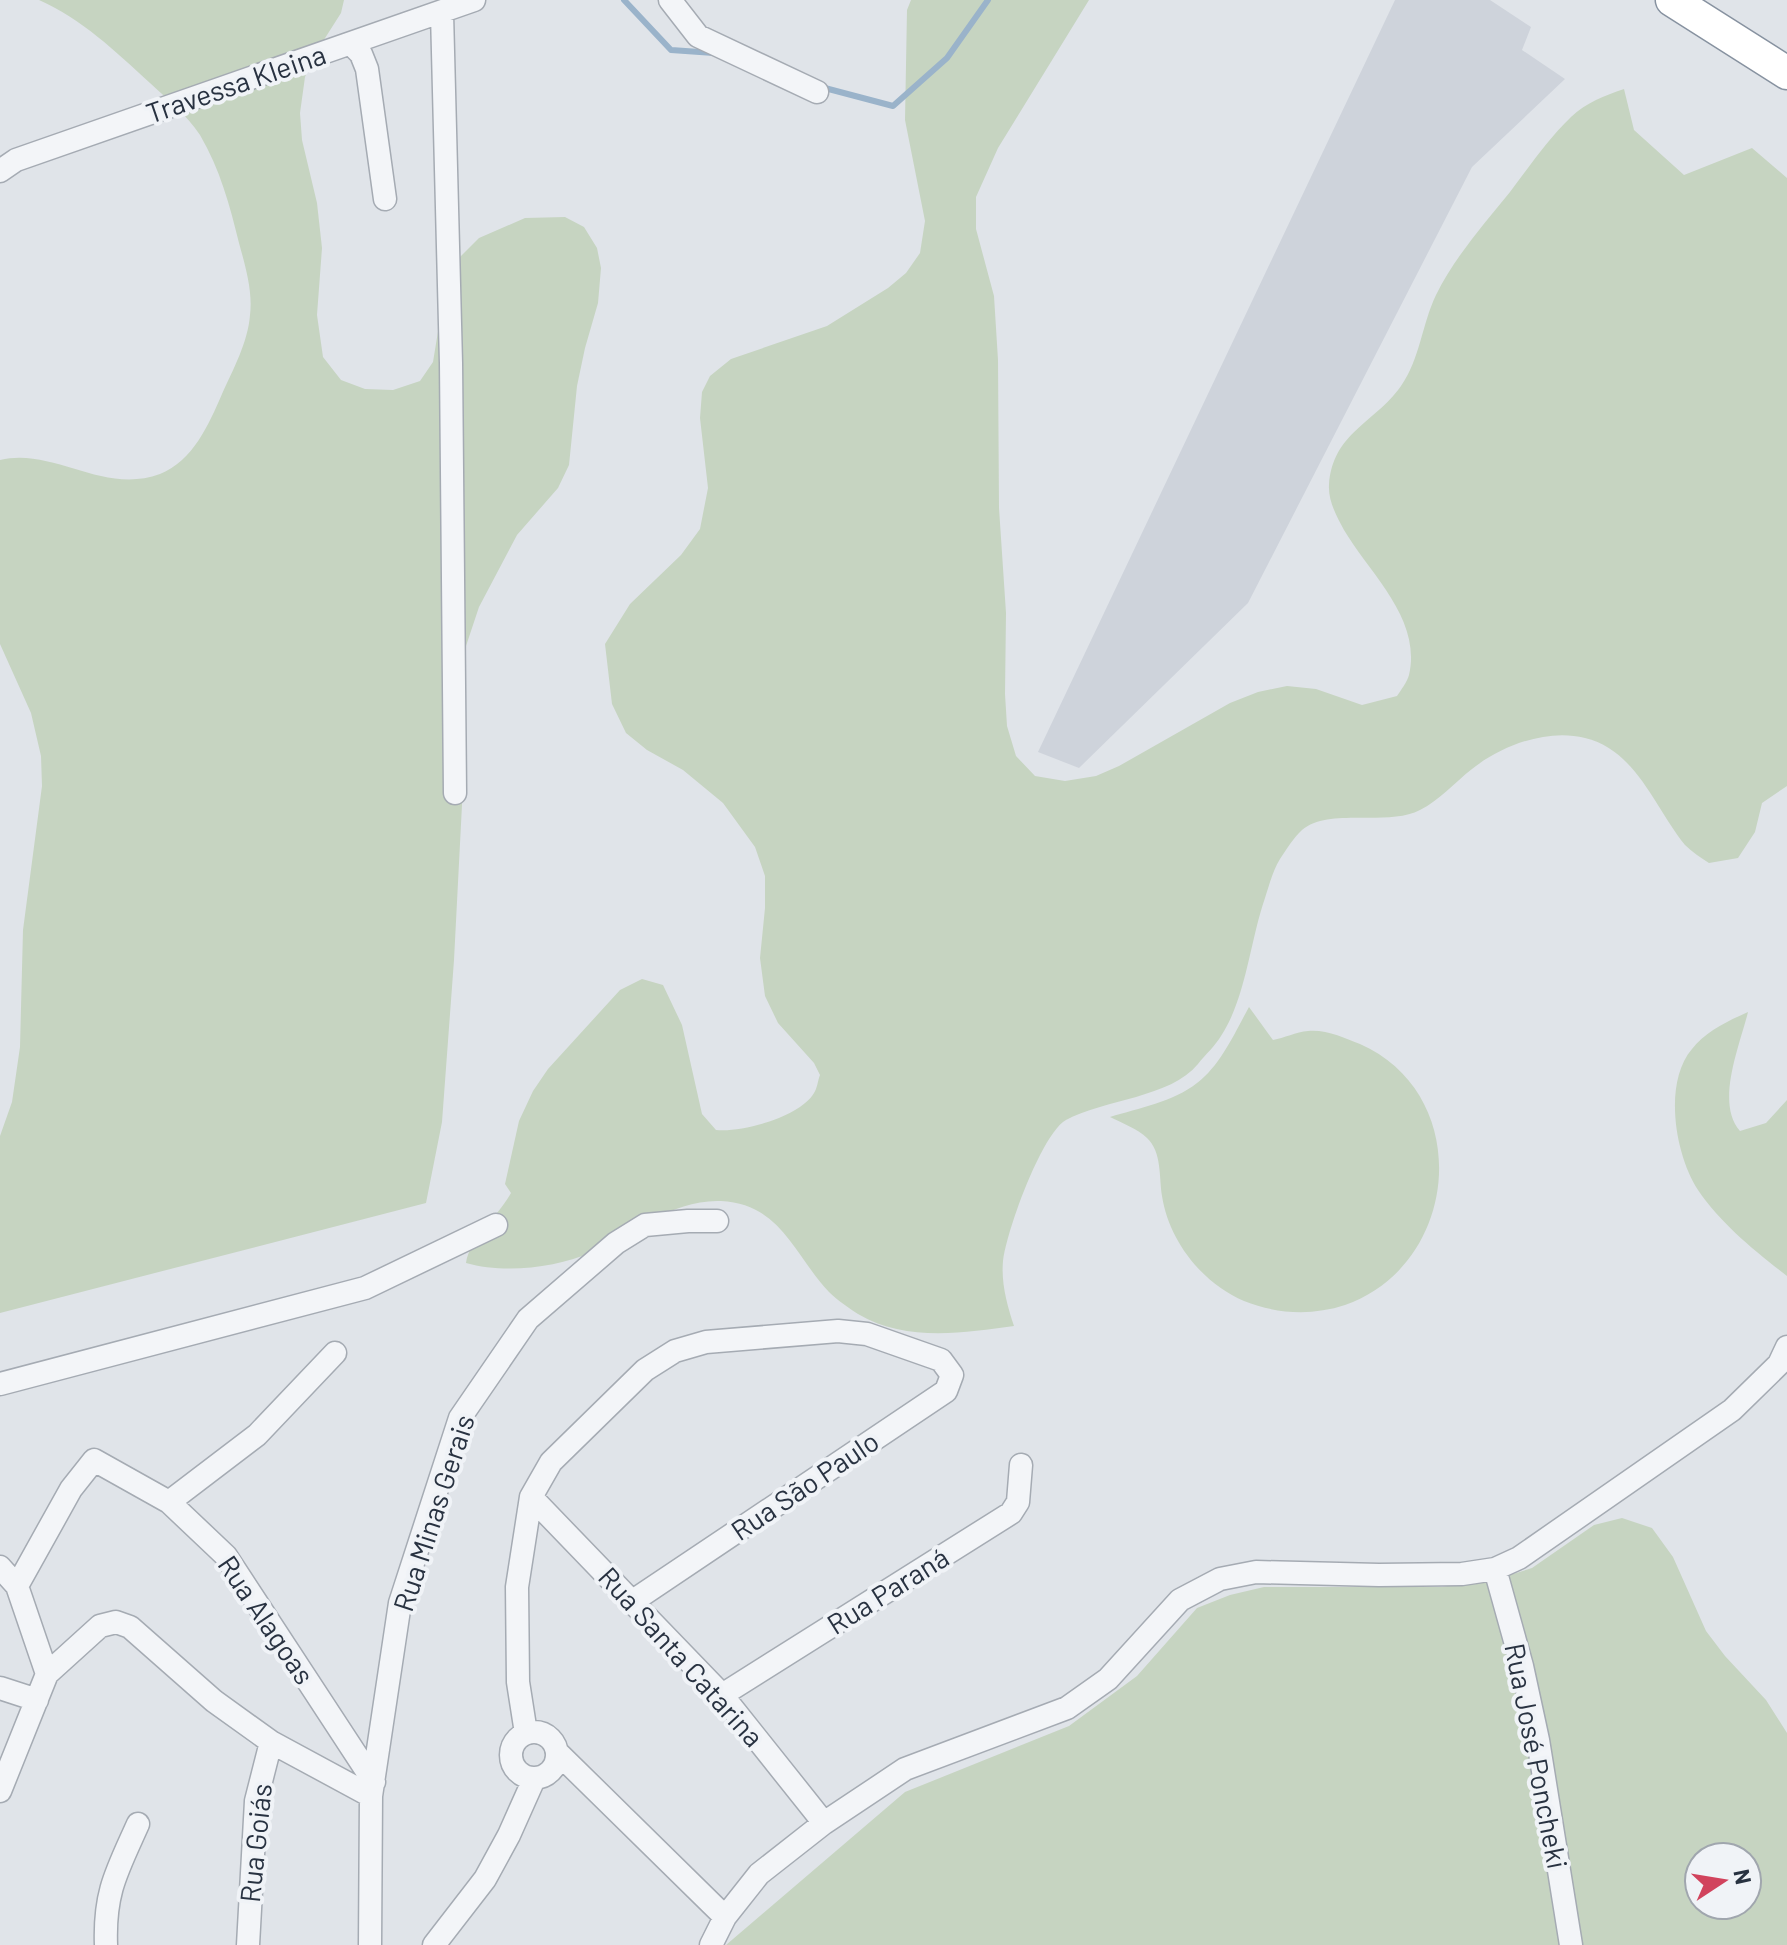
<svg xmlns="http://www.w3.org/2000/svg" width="1787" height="1945" font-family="Barlow,sans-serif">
<rect width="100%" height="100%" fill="#e0e4e9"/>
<path fill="#ced3db" d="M1395,0h95l41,27 -9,23 43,29 -93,88 -224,436 -169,165 -41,-16z"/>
<path fill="#c6d4c1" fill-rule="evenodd" d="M39,0h305l-3,13 -28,44 -8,20 -5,36 2,27 15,63 5,45 -5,67 6,42 18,23 24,9 28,1 27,-9 13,-19 12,-73 14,-31 20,-20 46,-20 40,-1 19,10 13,21 4,20 -3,35 -13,45 -8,38 -8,79 -11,23 -41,47 -38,72 -13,39 -2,18v102l-10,194 -12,162 -16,81 -426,110v-177l12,-34 8,-55 3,-117 19,-144 -1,-30 -10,-43 -31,-69v-184c53,-13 103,35 160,14 33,-13 49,-50 62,-80 11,-24 26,-52 28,-79 3,-24 -5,-50 -11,-72 -9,-37 -19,-74 -39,-108 -13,-20 -33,-36 -50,-52 -35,-32 -68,-64 -111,-83z
M911,0h178l-91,148 -22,49v32l18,67 4,64 1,148 7,105 -1,81 2,32 9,30 19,20 30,5 31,-5 23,-10 111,-63 28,-11 29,-6 29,3 46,16 35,-9c4,-6 10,-14 12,-21 13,-56 -39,-101 -65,-145 -7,-13 -16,-29 -15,-45 4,-53 45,-61 72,-99 19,-27 21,-62 35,-91 18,-37 48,-71 74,-103 19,-25 38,-53 61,-75 16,-15 33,-21 53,-28l10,41 50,45 68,-27 35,30v608l-25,17 -7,29 -17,26 -29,5c-8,-5 -17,-11 -24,-18 -30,-37 -49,-95 -100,-107 -38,-10 -84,8 -113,31 -18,14 -32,31 -52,41 -33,17 -91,-3 -118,20 -8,7 -16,20 -22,29 -7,11 -11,27 -15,39 -15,43 -19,100 -44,138 -6,10 -16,19 -23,28 -28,34 -93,35 -132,56 -24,13 -60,112 -63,141 -2,22 4,44 11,65 -51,7 -109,16 -156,-12 -9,-6 -21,-14 -29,-22 -35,-37 -48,-88 -108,-91 -48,-2 -88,33 -129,51 -36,16 -88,22 -126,11 4,-26 32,-46 45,-70l-6,-9 14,-63 14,-30 15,-22 72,-79 22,-11 21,6 19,40 20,89 14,16c25,3 84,-13 98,-37 3,-4 4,-13 6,-18l-6,-12 -36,-40 -13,-27 -5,-38 5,-50v-32l-10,-29 -32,-44 -40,-33 -36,-20 -21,-17 -14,-29 -7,-60 25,-40 51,-49 19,-26 8,-41 -8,-70 2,-26 8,-16 21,-17 96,-33 61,-38 18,-15 14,-20 5,-32 -20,-101 2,-110z
M1249,1007l24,33c11,-2 23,-8 35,-9 17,-2 37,7 52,13 115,51 100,221 -15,261 -33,11 -69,9 -101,-4 -42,-18 -75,-60 -82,-105 -3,-19 0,-44 -15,-58 -9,-9 -25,-15 -37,-21 29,-9 63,-15 87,-34 24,-18 38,-51 52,-76z
M1748,1012c-8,33 -33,91 -8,119l26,-8 21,-23v176c-31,-24 -67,-53 -89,-86 -23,-35 -35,-107 -6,-141 14,-18 36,-28 56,-37z
M1622,1518l30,10 21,29 33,74 19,25 41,44 21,33v212h-1061l179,-153 164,-66 68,-50 60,-68 33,-13 34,-8h178l71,-13 19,-6 62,-43zM1699,1857h48v48h-48z"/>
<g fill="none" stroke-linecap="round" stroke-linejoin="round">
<path stroke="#9ab3ca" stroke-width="6" d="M624,0l47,50 43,3
M821,87l72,19 54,-48 41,-58"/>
<defs>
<path id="minor" d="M670,0l28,36 119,56
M442,13l9,350 4,430
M351,44l10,10 6,15 18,130
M0,171l16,-11 458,-160
M0,1384l365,-96 131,-63
M531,1497l191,198 102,128
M169,1502l88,-67 78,-82
M0,1567l17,19 30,88 -47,117
M1495,1569l27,97 16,74 33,205
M17,1586l54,-97 23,-29 75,42 57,54 148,226
M47,1674l53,-48 16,-4 14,5 84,74 57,41 100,54
M0,1688l37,12
M722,1695l289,-182 7,-11 3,-37
M511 1755a23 23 0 1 1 46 0a23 23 0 1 1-46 0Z
M526,1733l-8,-51 -1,-95 14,-90 20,-35 94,-92 30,-19 31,-9 132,-11 29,3 74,26 11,15 -6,16 -313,210
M557,1752l168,165
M106,1945c-2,-53 11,-74 32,-121
M248,1945l8,-144 15,-59
M370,1945l1,-149 29,-193 60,-185 68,-99 88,-76 29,-18 43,-4h29
M434,1945l51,-66 24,-44 25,-56
M711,1945l14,-28 34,-43 65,-51 81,-54 162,-61 41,-29 72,-79 40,-21 36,-7 123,3 83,-1 33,-5 24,-11 213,-148 47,-46 8,-17"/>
<path id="highway" d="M1672,0l115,73"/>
</defs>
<use href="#minor" stroke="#a5abb3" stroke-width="25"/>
<use href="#highway" stroke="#8792a0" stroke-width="35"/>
<use href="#minor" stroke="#f3f5f8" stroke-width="22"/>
<use href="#highway" stroke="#fff" stroke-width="32"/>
</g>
<g text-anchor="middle" stroke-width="8" stroke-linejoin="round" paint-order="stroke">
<g font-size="28" fill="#283241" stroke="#f0f3f7">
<text transform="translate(236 84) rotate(-19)" y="10">Travessa Kleina</text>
<text transform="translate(805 1486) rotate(-34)" y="10">Rua São Paulo</text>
<text transform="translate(434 1513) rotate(-72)" y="10">Rua Minas Gerais</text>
<text transform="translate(888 1591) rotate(-32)" y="10">Rua Paraná</text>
<text transform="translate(266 1620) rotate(56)" y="10">Rua Alagoas</text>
<text transform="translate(681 1657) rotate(48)" y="10">Rua Santa Catarina</text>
<text transform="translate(1536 1756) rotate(79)" y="10">Rua José Poncheki</text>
<text transform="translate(256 1843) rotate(-84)" y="10">Rua Goiás</text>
</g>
</g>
<g transform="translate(1723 1881) rotate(78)"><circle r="38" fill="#f0f3f7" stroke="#a0a6ae" stroke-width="2"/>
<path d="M0-6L14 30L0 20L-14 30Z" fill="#d1435d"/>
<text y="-12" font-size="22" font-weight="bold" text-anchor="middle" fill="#283241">N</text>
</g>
</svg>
